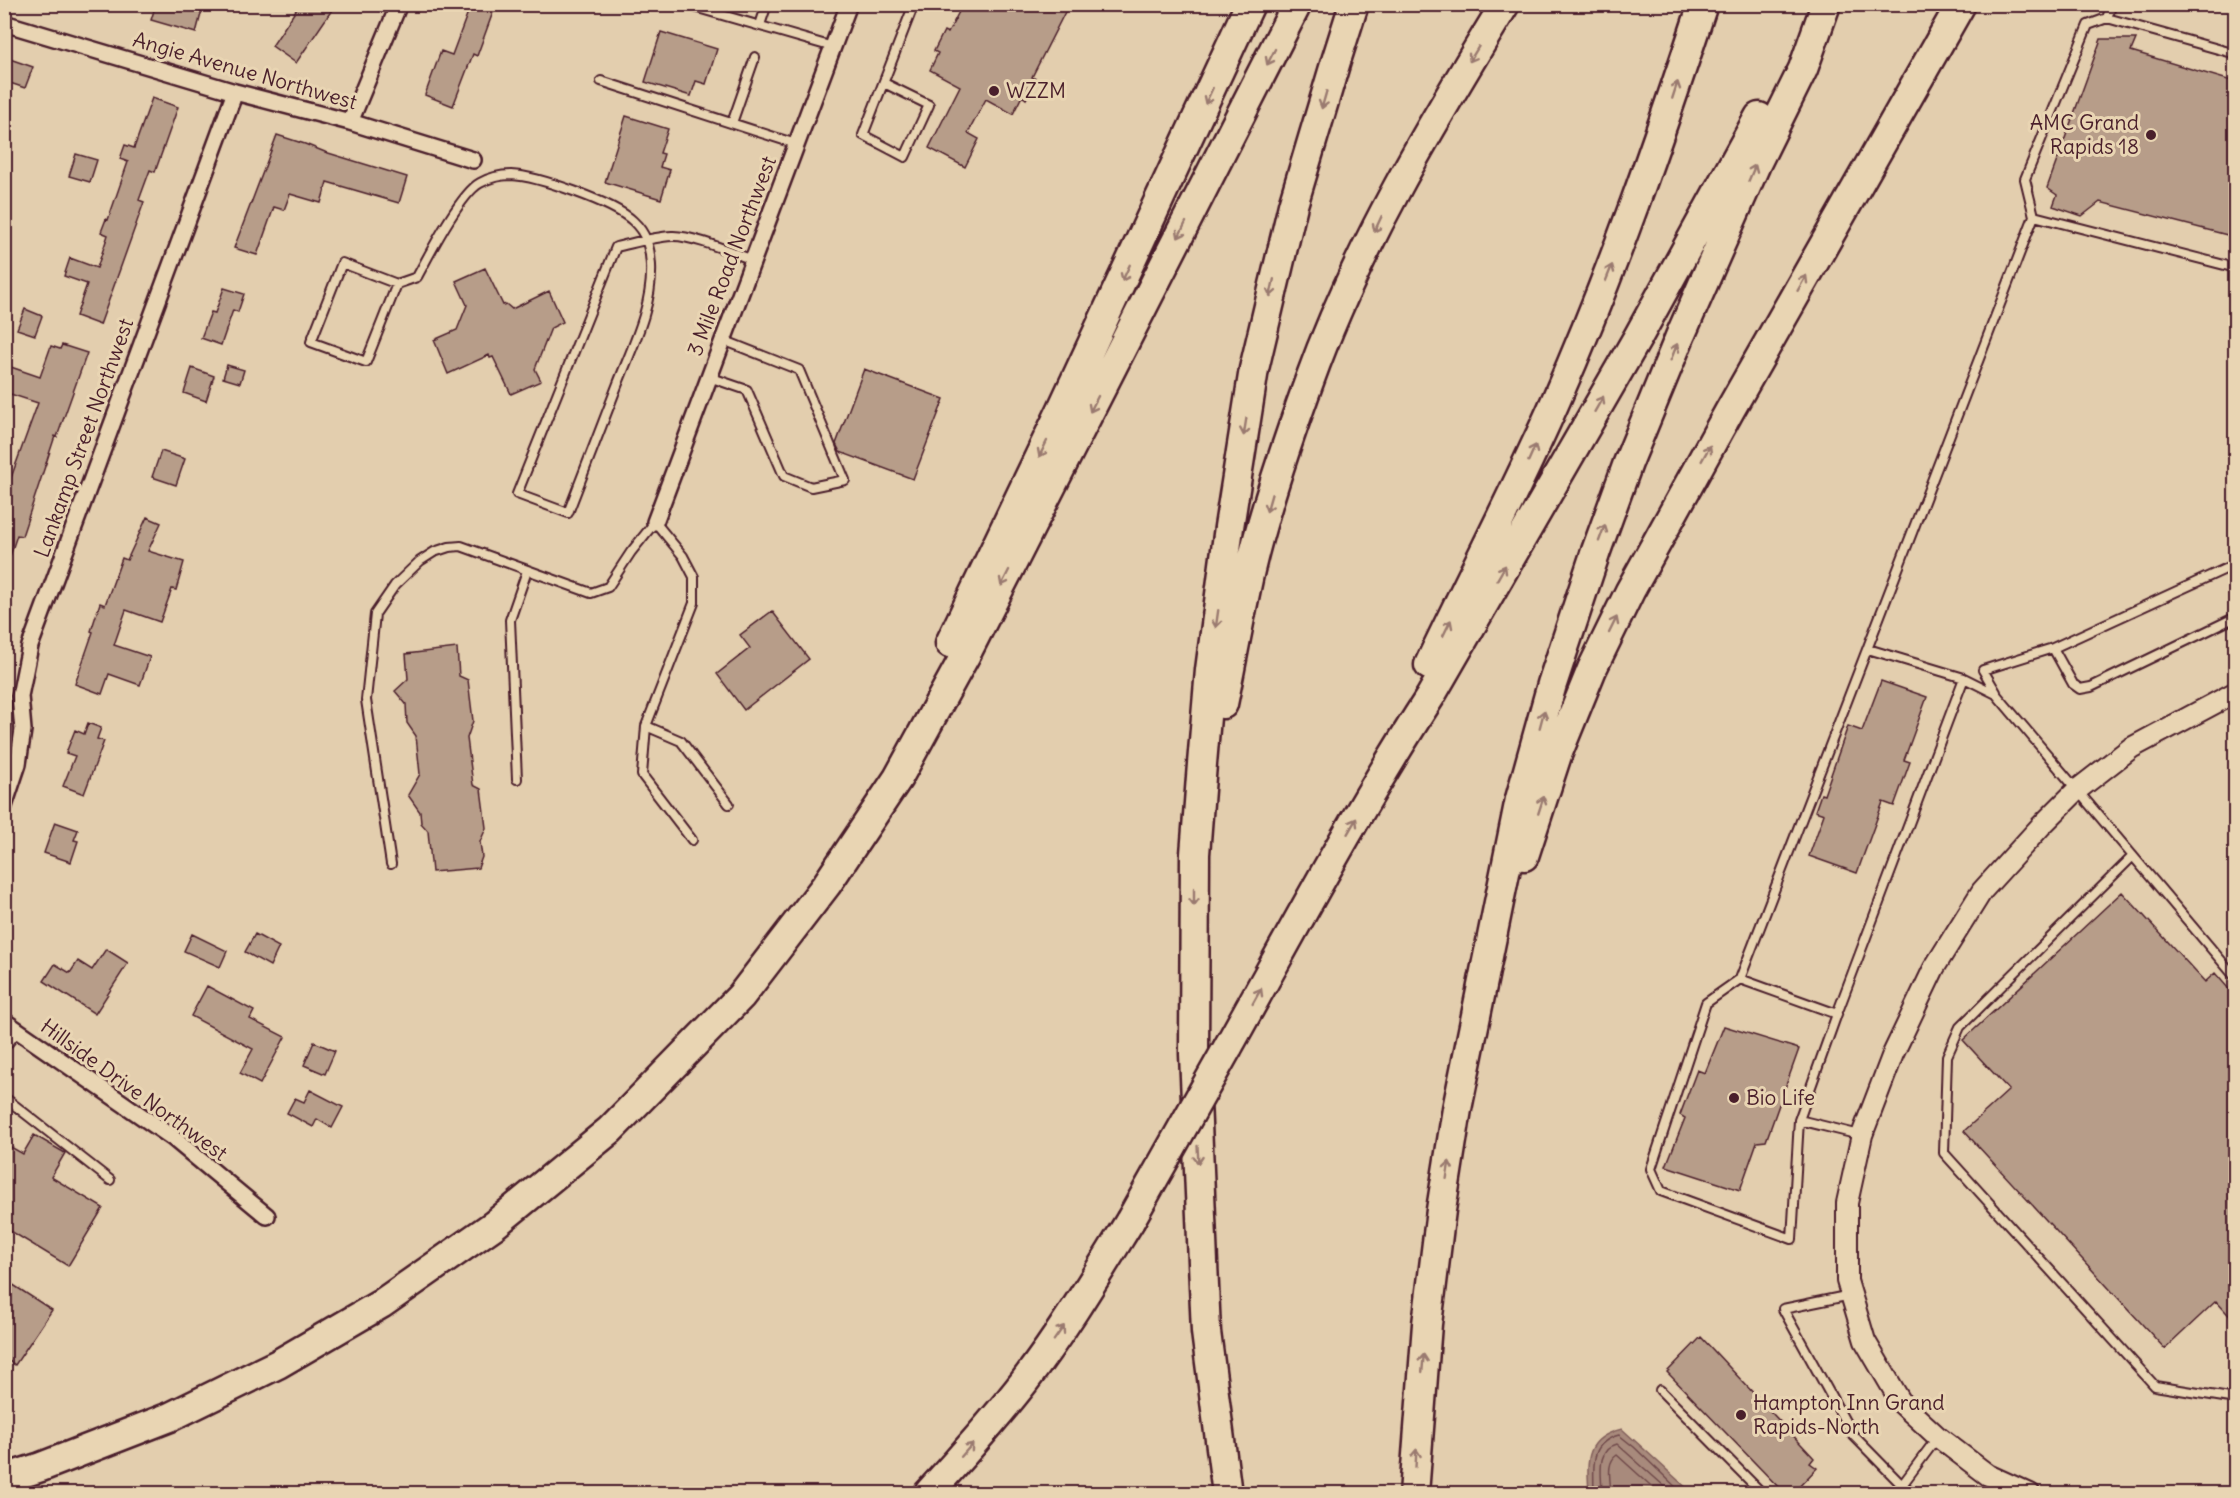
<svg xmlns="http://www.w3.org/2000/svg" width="2240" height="1498" font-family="Delius,sans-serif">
<rect width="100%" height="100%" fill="#e3ceae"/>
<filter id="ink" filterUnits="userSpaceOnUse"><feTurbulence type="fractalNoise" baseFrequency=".0167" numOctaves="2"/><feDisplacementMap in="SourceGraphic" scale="12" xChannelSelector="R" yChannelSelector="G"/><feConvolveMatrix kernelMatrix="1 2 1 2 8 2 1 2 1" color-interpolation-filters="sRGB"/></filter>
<g filter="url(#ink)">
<path fill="#a88a7b" stroke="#825f5b" stroke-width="1.5" d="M1622,1429l70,64h-103c-2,-32 -5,-55 33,-64z"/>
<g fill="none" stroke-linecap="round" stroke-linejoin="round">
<path stroke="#704a4b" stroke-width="1.5" d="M1594,1494c0,-26 -6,-51 25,-59l15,12 49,47
M1602,1494c0,-18 -7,-44 15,-50l56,50
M1611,1494c0,-13 -6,-31 6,-39l43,39"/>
</g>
<path fill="#b79d89" stroke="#4a1f2b" stroke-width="1.5" d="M156,4h28l18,6 -6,23 -45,-13z
M300,4h36l-40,59 -24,-17z
M471,4h25l-19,52 -4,-2 -20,52 -28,-11 16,-44 11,4z
M963,4h106l-37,73 4,2 -10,20 -4,-3 -9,18 -27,-15 -18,34 11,6 -14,28 -36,-19 31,-62 -30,-16 8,-17 -4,-2 10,-20 4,2z
M661,32l56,17 -11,35 -10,-3 -5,15 -46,-14z
M2101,39h35l-5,12 104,31v155l-135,-35 -18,14 -29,-10 4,-11 -10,-7z
M4,57l29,10 -8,21 -21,-7z
M152,98l26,9 -23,65 -5,-2 -11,30 5,2 -44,123 -24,-9 11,-32 -23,-8 6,-18 27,10 11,-33 -7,-3 5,-13 2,1 20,-58 -8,-3 5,-14 9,3z
M626,116l42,13 -8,24 4,1 -4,13 10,3 -9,29 -56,-17z
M277,135l28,9 20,8 82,25 -8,26 -72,-21 -6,21 -31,-9 -6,16 -10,-3 -17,48 -23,-7z
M76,154l21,6 -7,22 -21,-6z
M485,268l18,37 3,-1 6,5 37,-18 14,31 -12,6 -16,41 6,12 -30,13 -18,-37 -3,1 -1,-3 -41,19 -14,-34 23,-10 10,-25 -11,-24z
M224,288l20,6 -6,18 -5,-2 -12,35 -20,-7 10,-26 4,1z
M25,309l17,7 -7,19 -18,-6z
M62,345l25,8 -30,84 -2,-1 -33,100 -5,-1 -10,30 -3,-1v-67l34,-94 -34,-11v-16l4,-10 32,11 11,-31 9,3z
M227,365l17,5 -4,13 -17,-5z
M192,368l22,8 -8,25 -22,-8z
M864,369l80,30 -31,80 -73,-27 -4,-8z
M161,451l24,8 -9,26 -24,-8z
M147,517l14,6 -13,28 36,11 -8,28 -4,-1 -12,33 -34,-12 -12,35 36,12 -10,28 -31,-11 -7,20 -27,-10 18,-52 -2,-1 9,-28 5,2 17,-47 5,2z
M772,611l37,48 -65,51 -27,-36 33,-26 -10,-13z
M457,648l2,28 9,4 5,41 -6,17 6,47 8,4 5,39 -6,14 2,15 -4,11 -46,4 -4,-41 -7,-8 -1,-11 -12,-17 12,-21 -4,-38 -9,-13 -1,-19 -11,-13 13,-12 -2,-25z
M1881,681l46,16 -23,63 6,2 -16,44 -11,-4 -26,71 -48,-17 15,-42 -9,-3 6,-17 3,1 24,-69 14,5z
M88,723l13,5 -4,11 7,2 -20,53 -21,-8 12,-30 -9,-3 9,-23 9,4z
M55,822l23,8 -4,10 4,1 -7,21 -27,-9z
M2122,892l83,90 10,-9 20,23v326l-19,-21 -51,48 -201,-218 45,-41 -46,-50z
M192,934l35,17 -7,16 -36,-16z
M255,934l24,13 -9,19 -25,-14z
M106,949l22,14 -33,51 -51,-33 11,-17 15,9 8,-12 14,9z
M207,986l47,25 -4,8 35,18 -25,47 -20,-11 13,-24 -62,-33z
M1724,1026l75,23 -33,92 -9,1 -17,48 -74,-24 19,-48 -5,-3 17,-45 8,3z
M314,1042l21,9 -10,23 -21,-9z
M310,1090l33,17 -11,21 -15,-9 -4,8 -26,-14 8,-15 9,4z
M34,1135l31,18 -14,24 52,31 -35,58 -64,-39v-84l19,11z
M4,1279l48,31 -37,55 -11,-7z
M1701,1337l113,121 -4,5 7,5 -25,26h-7l-118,-122z"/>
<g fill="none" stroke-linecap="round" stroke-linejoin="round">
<defs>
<path id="service" d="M684,4l149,43
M2112,4l-5,14 -19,7 -63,154 9,37 202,52
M2107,18l129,36
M760,25l7,-21
M601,81l195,63
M884,83l45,22 -24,52 -42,-22 51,-131
M732,123l23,-66
M397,284l-31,78 -55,-20 31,-79 55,21 20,-7c12,-22 43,-83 63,-94 9,-5 21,-8 31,-8 26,1 102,27 122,46 13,12 17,26 18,44 2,42 -19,82 -34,121 -16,42 -33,85 -49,127l-51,-19 99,-247c18,-4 37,-10 56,-11 20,-1 61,17 81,24
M709,377l38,13 37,86 27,11 34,-7 -46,-110 -76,-30
M2053,648l183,-84
M1868,649l96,29 32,16 240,284
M1996,692l-13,-22 70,-22 20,36 7,5 11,-2 145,-70
M646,726l35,15 48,63
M517,779l-7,-159 17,-49
M2133,856l-173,171 -13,29 -3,97 211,233 81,13
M391,864l-25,-164 9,-86 20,-29 25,-24 14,-9 15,-5 12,-1 130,47 17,-6 23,-35 24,-30 28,34 11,21v26l-48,123 -4,49 50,65
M1740,979l97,35 -38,106 -7,119 -131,-48 -10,-22 55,-166 34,-24 294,-763
M1837,1014l127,-336
M4,1048l14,-17
M4,1097l106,83
M1799,1120l61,15
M1851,1295l-68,14 69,125 50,51 35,-47
M1660,1390l103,104
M1902,1485l14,9"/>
<path id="minor" d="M4,23l231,69 115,30 123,38
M350,122l49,-118
M655,522l194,-518
M4,806l14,-42 5,-34 -3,-34 10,-50 205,-554
M4,1021l169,117 94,78"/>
<path id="tertiary" d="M2030,1494l-42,-19 -50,-38 -36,-33 -37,-63 -18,-60v-78l15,-68 31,-81 41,-86 48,-77 59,-65 36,-36 54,-42 105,-56"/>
<path id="motorway" d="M950,643l111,-232 189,-407
M1429,665c42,-89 88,-176 127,-265 57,-129 103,-262 147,-396
M1223,704c9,-44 17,-89 27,-134 15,-64 37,-128 60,-191 48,-133 121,-254 195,-375
M1524,856l33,-101 35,-86 38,-78 100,-181 231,-406
M1228,1047c66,-118 129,-237 202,-350l208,-360 121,-220
M4,1479l37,-12 129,-50 108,-53 103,-60 113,-79 116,-95 131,-134 86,-112 71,-106 68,-124 331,-650
M928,1494c33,-37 66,-73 96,-112 39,-51 72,-106 106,-161
M1227,1494l-21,-162 -12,-278 1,-200 7,-90 8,-94 19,-143 25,-158 39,-164 43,-144 18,-57
M1414,1494l13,-170 14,-114 16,-101 63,-310 32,-115 44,-133 32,-88 53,-129 75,-170 47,-95 22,-62"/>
</defs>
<use href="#service" stroke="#4a1f2b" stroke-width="12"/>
<use href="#minor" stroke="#4a1f2b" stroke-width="20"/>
<use href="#tertiary" stroke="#4a1f2b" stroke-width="24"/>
<use href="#motorway" stroke="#4a1f2b" stroke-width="33"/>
<use href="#service" stroke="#e9d5b3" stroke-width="8"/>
<use href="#minor" stroke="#e9d5b3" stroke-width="15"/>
<use href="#tertiary" stroke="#e9d5b3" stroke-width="20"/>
<use href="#motorway" stroke="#e9d5b3" stroke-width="28"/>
<defs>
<path id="motorway-bridge" d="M1130,1221l98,-174"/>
</defs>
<use href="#motorway-bridge" stroke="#4a1f2b" stroke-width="33" stroke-linecap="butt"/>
<use href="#motorway-bridge" stroke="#e9d5b3" stroke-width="28"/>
</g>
<defs><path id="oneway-shaft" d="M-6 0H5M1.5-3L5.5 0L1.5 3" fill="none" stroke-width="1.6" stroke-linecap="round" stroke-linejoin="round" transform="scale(1.5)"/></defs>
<g stroke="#9a7a6f">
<use href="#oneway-shaft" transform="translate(1474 54) rotate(121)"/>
<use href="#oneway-shaft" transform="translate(1271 57) rotate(117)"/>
<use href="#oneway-shaft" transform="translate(1675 90) rotate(-72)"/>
<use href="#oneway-shaft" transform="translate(1209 96) rotate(115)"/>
<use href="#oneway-shaft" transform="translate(1324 100) rotate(106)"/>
<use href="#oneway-shaft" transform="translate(1752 173) rotate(-67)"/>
<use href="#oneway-shaft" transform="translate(1378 224) rotate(115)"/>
<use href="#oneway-shaft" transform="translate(1182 230) rotate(117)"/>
<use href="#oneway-shaft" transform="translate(1126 273) rotate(115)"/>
<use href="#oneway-shaft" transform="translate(1609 273) rotate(-68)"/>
<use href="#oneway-shaft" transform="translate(1802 283) rotate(-60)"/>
<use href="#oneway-shaft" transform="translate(1272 288) rotate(102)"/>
<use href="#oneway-shaft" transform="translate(1674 352) rotate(-68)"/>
<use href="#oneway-shaft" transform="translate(1094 404) rotate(117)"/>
<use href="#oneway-shaft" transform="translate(1599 404) rotate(-60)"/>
<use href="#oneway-shaft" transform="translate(1245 427) rotate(99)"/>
<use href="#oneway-shaft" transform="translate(1043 449) rotate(116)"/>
<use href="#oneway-shaft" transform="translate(1532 453) rotate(-66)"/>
<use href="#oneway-shaft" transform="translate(1706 453) rotate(-61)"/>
<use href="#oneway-shaft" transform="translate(1269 503) rotate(106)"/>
<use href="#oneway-shaft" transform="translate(1602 533) rotate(-70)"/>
<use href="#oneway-shaft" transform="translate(1501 573) rotate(-60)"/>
<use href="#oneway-shaft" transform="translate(1005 578) rotate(117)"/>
<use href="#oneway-shaft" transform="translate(1217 619) rotate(98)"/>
<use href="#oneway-shaft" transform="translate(1613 625) rotate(-64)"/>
<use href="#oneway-shaft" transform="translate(1447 628) rotate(-64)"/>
<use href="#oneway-shaft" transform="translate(1542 719) rotate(-75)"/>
<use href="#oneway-shaft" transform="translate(1541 805) rotate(-72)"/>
<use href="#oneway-shaft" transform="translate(1352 826) rotate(-60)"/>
<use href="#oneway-shaft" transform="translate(1194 897) rotate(90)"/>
<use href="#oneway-shaft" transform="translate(1257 996) rotate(-61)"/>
<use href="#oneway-shaft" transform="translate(1198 1155) rotate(87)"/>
<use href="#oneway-shaft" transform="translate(1448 1170) rotate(-81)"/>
<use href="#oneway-shaft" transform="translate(1059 1333) rotate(-55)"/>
<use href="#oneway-shaft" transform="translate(1423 1363) rotate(-85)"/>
<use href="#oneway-shaft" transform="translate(967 1450) rotate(-49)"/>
<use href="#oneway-shaft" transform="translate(1416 1458) rotate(-87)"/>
</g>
</g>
<g fill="#4a1f2b" stroke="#e9d5b3" stroke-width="2">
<circle cx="994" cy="91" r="6"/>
<circle cx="2151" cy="135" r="6"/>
<circle cx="1734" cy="1098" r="6"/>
<circle cx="1741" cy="1415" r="6"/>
</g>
<g text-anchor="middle" stroke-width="6" stroke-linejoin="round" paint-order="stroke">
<g font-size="21" fill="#4a1f2b" stroke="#e9d5b3">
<text transform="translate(245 71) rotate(16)" y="7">Angie Avenue Northwest</text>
<text transform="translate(732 256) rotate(-69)" y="7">3 Mile Road Northwest</text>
<text transform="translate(84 438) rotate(-70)" y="7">Lankamp Street Northwest</text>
<text transform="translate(134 1090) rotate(36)" y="7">Hillside Drive Northwest</text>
</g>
<g font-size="21" fill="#4a1f2b" stroke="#e9d5b3" text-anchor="start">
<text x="1006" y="98">WZZM</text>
<text x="2139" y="130" text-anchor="end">AMC Grand<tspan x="2139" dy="24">Rapids 18</tspan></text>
<text x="1746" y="1105">Bio Life</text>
<text x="1753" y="1410">Hampton Inn Grand<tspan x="1753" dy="24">Rapids-North</tspan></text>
</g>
</g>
<rect width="2240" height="1498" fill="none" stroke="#e9d5b3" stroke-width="24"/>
<rect x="12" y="12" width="2216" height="1474" fill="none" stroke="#4a1f2b" stroke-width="2" filter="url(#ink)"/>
</svg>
